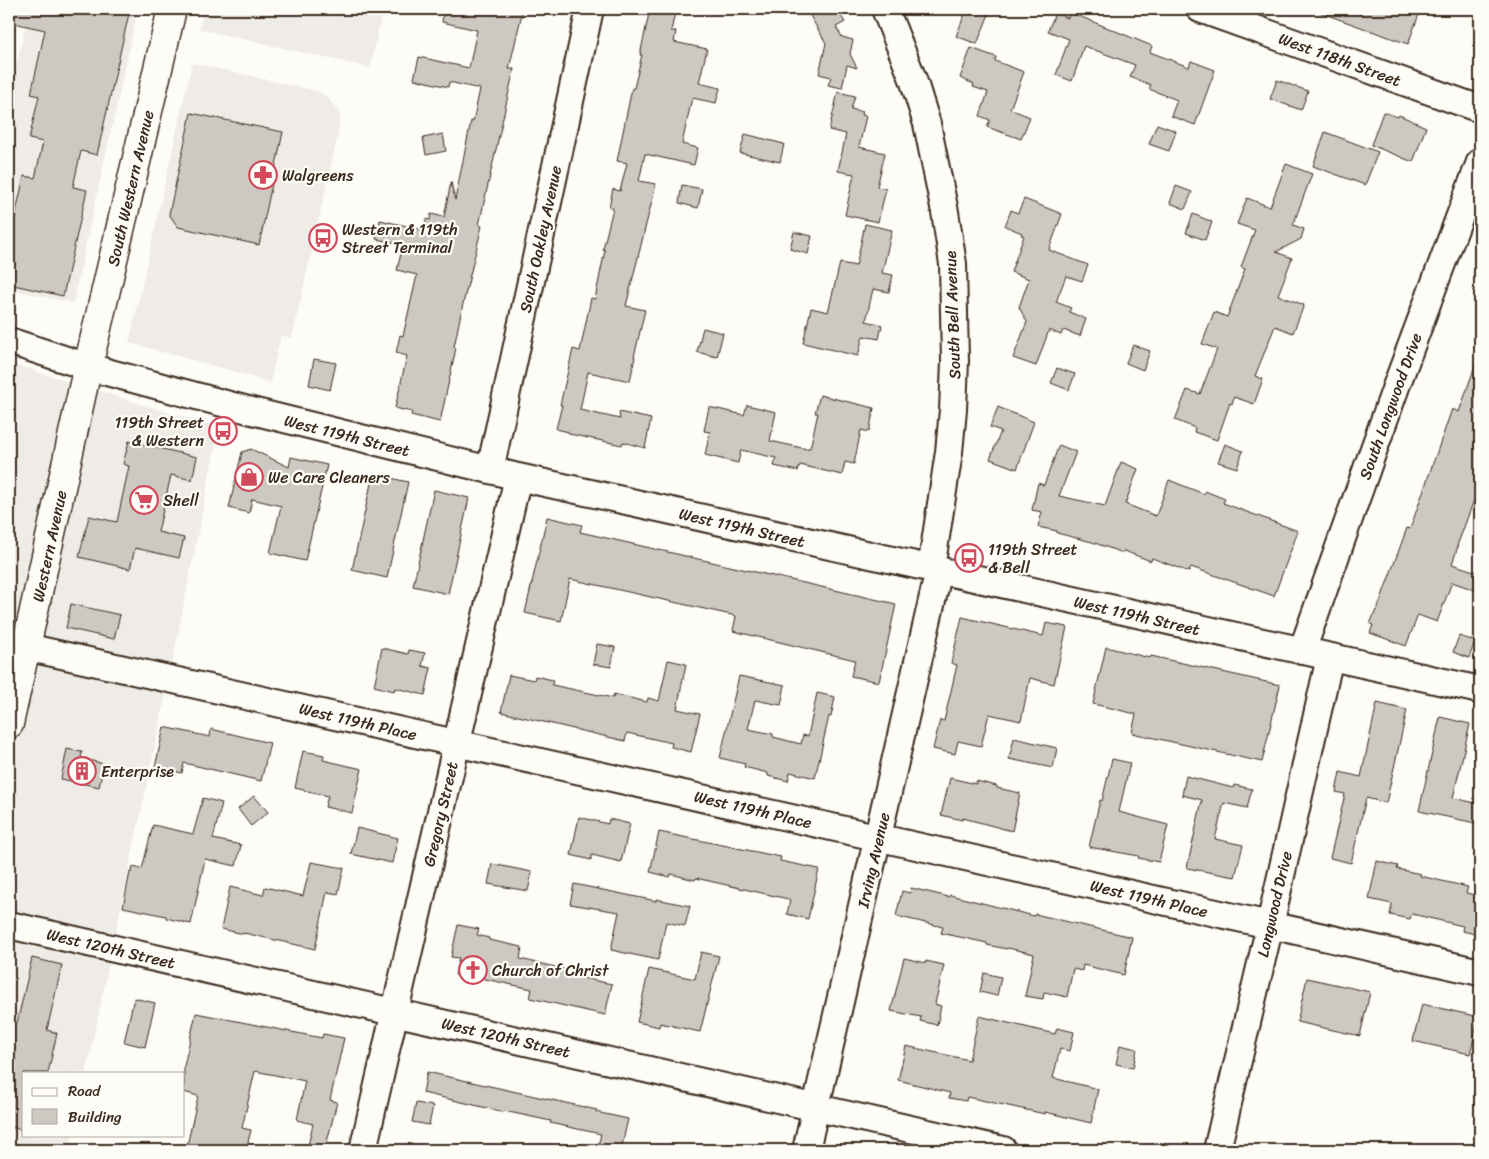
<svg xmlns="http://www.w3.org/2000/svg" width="1489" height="1159" font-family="Sriracha,sans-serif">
<rect width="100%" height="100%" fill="#fdfcf7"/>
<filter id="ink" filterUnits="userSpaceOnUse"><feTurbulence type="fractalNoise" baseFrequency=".02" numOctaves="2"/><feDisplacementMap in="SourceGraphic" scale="10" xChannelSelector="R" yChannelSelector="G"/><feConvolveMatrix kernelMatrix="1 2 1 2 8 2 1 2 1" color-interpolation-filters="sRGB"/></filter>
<g filter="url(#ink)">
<path fill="#efece7" d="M29,9h109l-65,294 -64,-14v-190z
M204,9h179l-13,59 -171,-39z
M192,63l126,28 11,8 11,16 -2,20 -46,203 -11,-3 -11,48 -37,-12 -104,-28z
M9,363l210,65 -52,261 -81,384h-62v62h49l-3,15h-61z"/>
<path fill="#cdc8c2" stroke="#3b2a1e" d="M9,9h121l-33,146 -16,-4 -8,36 14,3 -24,106 -54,-12v-40l15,-68 11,2 8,-36 -14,-3 10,-43 -8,-2 14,-64 -36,-8z
M444,9h79l-14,60h5l-35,156 3,1 -20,82 -8,39 2,1 -16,74 -29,-7 1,-3 -17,-4 12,-52 -11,-3 4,-18 3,1 14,-61 -20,-5 6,-25 -27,-6 4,-19 44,10 2,-11 4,1 1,-6 13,3 7,-35 4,18 16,-79 2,1 7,-33 -31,-7 -1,5 -34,-8 5,-22 50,11 8,-38 -35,-8z
M650,9h26l-5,22h5l-2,11 33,7 -8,34 21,5 -4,15 -24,-5 -10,46 16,4 -4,17 -49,-11 -6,27 17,3 -30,122 19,4 -11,47h1l-5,24 -42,-9 -8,38 40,9 -1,-7 32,7 -6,29 -22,-6 -1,3 -53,-11v-2l-13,-3 6,-24h-2l13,-56 7,2 11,-53 4,1 10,-49 -2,-1 10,-41 -4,-1 4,-18 7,2 7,-28 -10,-2 15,-73h2l8,-33h-2z
M806,9h30l9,13 -9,5 6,10 11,3 -3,14 7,14 -10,-3 -5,23 -14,-3 3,-8 -12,-3 7,-31z
M967,9h24l-14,35 -21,-8z
M1316,9h105l-13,35 -92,-33z
M1055,13l13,5 2,-5 14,5 68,28 -2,6 39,15 2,-6 24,9 -20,55 -24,-9 6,-16 -28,-11 2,-4 -21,-8 5,-12 -51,-19 -12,35 -16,-6 13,-36 -21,-8z
M971,48l25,9 -1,4 29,11 -14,37 20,8 -9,22 -34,-12 3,-7 -10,-4 8,-24 -15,-5 1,-3 -14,-6z
M1277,80l31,11 -7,19 -31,-11z
M838,92l17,4 -4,13 12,3 -1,3 4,1 -7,31 26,6 -8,34 9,2 -8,33 -33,-7 9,-41 -16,-3 8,-37 -17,-4z
M1383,112l15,5 1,-2 27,12 -13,35 -42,-17z
M191,113l92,19 -24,113 -81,-18 -9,-13z
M1157,124l19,7 -7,20 -20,-7z
M1325,132l53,20 -13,33 -52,-19z
M443,134l3,17 -20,4 -3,-17z
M745,134l39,10 -4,18 -40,-9z
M1286,164l26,10 -19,51 11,4 -3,10 -25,13 16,6 -14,37 26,10 -11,28 -18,-7 -20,50 8,3 -9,25 -20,-7 -2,7 -2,-1 -13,37 -23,-8 1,-4 -20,-8 12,-30 13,4 17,-45 -15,-5 12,-32 13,5 18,-48 -4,-2 14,-37 -18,-6 10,-26 23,9z
M682,185l20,4 -4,19 -19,-5z
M1176,186l16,6 -7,17 -15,-6z
M1024,199l38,15 -13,36 39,15 -6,16 -16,-5 -10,26 15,6 -2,4 17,7 -6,17 -17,-6 -2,5 -12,-5 -13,36 -23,-8 14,-36 -8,-15 10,-28 -18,-7 13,-36 -3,-1 1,-2 -17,-7 6,-16 7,3z
M1193,214l19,8 -7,18 -19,-7z
M865,224l27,6 -10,43 11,2 -4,17 -16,-3 -7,32 16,4 -3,14 -16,-3 -5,20 -55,-13 8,-35 17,4 12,-49 16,3z
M794,232l18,4 -4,18 -18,-5z
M703,328l20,5 -6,24 -20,-5z
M1133,345l17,6 -7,19 -17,-7z
M1478,357l2,1v126l-23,62h1l-6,18 28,9v19l-28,-10 -15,40 -19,-7 -12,31 -36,-13 3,-8 -3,-1 6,-14h1l30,-82 3,1 42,-120 7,3z
M314,359l22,4 -6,27 -21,-5z
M1057,368l18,6 -6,16 -18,-7z
M820,395l54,13 -5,24 -8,-2 -7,34 -9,-2 -3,13 -42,-10 -2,6 -24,-5 2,-8 -35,-8 -3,13 -33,-8 5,-23 -6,-1 5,-24 35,8 3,-10 29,7 -6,29 37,8v-1h3l8,-35h-3z
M998,407l36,15 -17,47 -27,-10 11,-28 -11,-4z
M129,441l68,16 -5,23 -21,-5 -13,57 26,6 -5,20 -44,-10 -5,21 -51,-12 10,-41 28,6 12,-56 -6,-2z
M1225,444l18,7 -6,17 -19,-6z
M1059,445l17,7 -17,44 46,10 16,-44 17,7 -13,35 31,12 13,-36 35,14 1,-3 20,8 -2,4 75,28 -24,65 -83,-29 -2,5 -37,-14 -1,3 -27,-10 -1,2 -31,-11 -35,-9v-2l-19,-4 4,-15 -10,-2 6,-27 6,2z
M251,449l38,18 2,-10 36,8 -22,96 -35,-8 11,-47 -29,-7 -3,14 -20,-5 13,-56z
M373,474l35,8 -21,96 -35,-8z
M434,490l35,8 -21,96 -35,-8z
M547,517l35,8 -2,7 316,72 -17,78 -28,-6 4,-16 -122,-29 3,-15 -166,-37 -9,42 -36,-8z
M71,604l49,11 -6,24 -48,-11z
M962,617l81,19 3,-13 21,4 -13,57 -24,-6 -9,43 -32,-7 -8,32 -23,-5 -3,13 -22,-5 7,-29 4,1 13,-56 -6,-2z
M1459,636l16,5 -6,17 -16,-6z
M597,644l18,3 -4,20 -18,-3z
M1106,647l44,11 1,-2 129,29 -18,77 -130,-29 4,-19 -43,-10z
M382,648l26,6 1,-4 16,3 -3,13 9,2 -6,27 -30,-7 -1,3 -20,-5z
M668,660l18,4 -9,45 23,5 -9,38 -20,-5 1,-4 -45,-10 -2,8 -124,-29 8,-37 25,5 1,-4 18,4 -1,5 61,13 1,-4 33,8 1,-4 11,3z
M739,676l46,9 -4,20 -26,-5 -7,29 25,5v3l28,7 2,-9 5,1 9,-43 18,4 -4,20 -2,-1 -14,62 -25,-6 -2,9 -20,-5v-3l-24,-6 1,-3 -25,-6z
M1377,703l30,7 -21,93 -20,-5 -15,65 -21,-5 15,-64 -9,-2 4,-20 21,5z
M1440,717l30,7 -17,74 27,6v20l-61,-13z
M164,727l46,10 1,-8 59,14 -9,38 -77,-18 -2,10 -27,-6z
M1014,738l43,10 -4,20 -44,-9z
M67,749l15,3 -1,6 23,6 -5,23 -38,-8z
M303,751l21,4 -1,5 39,9 -10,44 -27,-6 3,-11 -33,-8z
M1112,759l18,4 -11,49 49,13 -9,37 -21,-4 1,-2 -50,-9 11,-47 2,1z
M1186,776l47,12 1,-3 18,4 -5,19 -23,-5 -9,36 28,6 -8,32 -48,-9 15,-68 -20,-5z
M950,778l26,6v-3l21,5v2l23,5 -8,38 -49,-13 -1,2 -21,-5z
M254,796l14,16 -17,14 -13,-17z
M203,798l19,5 -9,36 28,6 -5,21 -31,-7 -14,65 -25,-6v-2l-43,-9 7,-35h2l1,-5 9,2 11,-44 40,9z
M579,817l29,7 1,-5 21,5 -9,38 -29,-7 -1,5 -20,-5z
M357,828l41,10 -6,25 -41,-9z
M659,832l122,25 -1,4 39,8 -11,50 -21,-5 3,-14 -2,-1 -92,-21 -1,2 -24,-6 -1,3 -20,-5z
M1377,861l21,5 -1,3 24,5 -1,2 48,11 -2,6 14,3v39l-18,-4 1,-5 -51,-12 -2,5 -20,-4 2,-11 -23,-5z
M311,862l33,6 -6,26 -11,-2 -12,57 -71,-16v1l-23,-5 9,-42 33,8 2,-8 38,9z
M492,864l40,8 -4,19 -40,-7z
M574,884l82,17v-2l34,7 -5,20 -19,-4 -8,38 -47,-10 8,-38 -49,-8z
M911,888l38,9 1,-2 84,21 1,-2 97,23 -8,38 -41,-10 -1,6 -9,-2 -6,28 -23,-5 -1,7 -18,-3 9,-42 -26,-6 -1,1 -20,-4v-2l-46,-10 2,-6 -47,-11 6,-25 8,2z
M458,925l21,4 -2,6 12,3v2l33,7 -2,12 44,10 -1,5 49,10 -7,31 -75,-17 2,-9 -52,-11 -1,3 -24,-6 4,-17 -8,-1z
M701,952l18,4 -19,76 -40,-9 -1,4 -22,-5 12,-53 46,10z
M32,958l30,7 -15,65 10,3 -9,40h-24v57l-15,-3v-105l8,1z
M904,958l22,5v-2l18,4 -9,39 6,2 -4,19 -17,-4 1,-4 -30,-6z
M984,973l17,4 -4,19 -17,-4z
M1307,978l63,14 -10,44 -63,-14z
M134,998l21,5 -10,44 -21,-5z
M1422,1004l57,13 -9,37 -57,-13z
M196,1013l126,25 1,-4 21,4 -14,62 7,2 -12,48h-18l6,-26 -16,-4 8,-39 -50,-10 -13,57 9,2 -5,20h-13l-24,-5 -2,5 -20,-4 11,-50 -14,-4v-26z
M979,1016l76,18 2,-6 17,4 -4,19 -10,-2 -7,29 45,11 -7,34 -46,-11v2l-78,-17 -1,4 -17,-3 1,-5 -52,-13 8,-34 63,14z
M1120,1045l17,4 -4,19 -17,-4z
M427,1072l170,38 -1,2 32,7 -7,31h-24l4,-16 -51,-11 1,-2 -47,-10v1l-81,-19z
M416,1103l17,3 -4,19 -17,-3z"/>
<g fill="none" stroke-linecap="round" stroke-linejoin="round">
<defs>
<path id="minor" d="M885,9l28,70 14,45 18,88 8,52 2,97 -2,49 -4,42 -18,117
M1200,9l280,100
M9,341l79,26 164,44 266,66 962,213
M490,470l100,-461
M26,647l1454,325
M1302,651l95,-267 83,-222
M9,925l994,225
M363,1150l155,-673
M806,1150l133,-580
M1217,1150l53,-225 60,-268"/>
<path id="major" d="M9,724l76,-345 87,-370"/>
</defs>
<use href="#minor" stroke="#3b2a1e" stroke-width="30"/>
<use href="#major" stroke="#3b2a1e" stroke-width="31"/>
<use href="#minor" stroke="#fdfcf7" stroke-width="26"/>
<use href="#major" stroke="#fdfcf7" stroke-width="28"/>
</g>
</g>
<defs>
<symbol id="pharmacy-ring" viewBox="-11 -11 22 22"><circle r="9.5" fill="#fdfcf7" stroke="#d1495b" stroke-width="1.5"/><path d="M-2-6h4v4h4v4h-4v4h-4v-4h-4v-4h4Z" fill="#d1495b"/></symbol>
<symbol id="bus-ring" viewBox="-11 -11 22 22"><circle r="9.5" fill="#fdfcf7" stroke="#d1495b" stroke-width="1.5"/><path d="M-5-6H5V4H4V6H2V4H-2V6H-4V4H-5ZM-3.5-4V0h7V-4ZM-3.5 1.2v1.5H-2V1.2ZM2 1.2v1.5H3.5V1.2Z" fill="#d1495b"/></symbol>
<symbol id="shop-ring" viewBox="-11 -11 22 22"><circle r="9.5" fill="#fdfcf7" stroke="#d1495b" stroke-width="1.5"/><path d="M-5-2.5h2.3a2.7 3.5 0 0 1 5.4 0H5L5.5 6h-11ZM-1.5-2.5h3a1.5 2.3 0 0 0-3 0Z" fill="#d1495b"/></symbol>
<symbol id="supermarket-ring" viewBox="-11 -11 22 22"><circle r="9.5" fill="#fdfcf7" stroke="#d1495b" stroke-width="1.5"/><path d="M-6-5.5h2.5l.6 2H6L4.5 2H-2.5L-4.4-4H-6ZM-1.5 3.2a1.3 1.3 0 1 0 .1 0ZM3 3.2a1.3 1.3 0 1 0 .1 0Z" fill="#d1495b"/></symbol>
<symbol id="building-ring" viewBox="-11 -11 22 22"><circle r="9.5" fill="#fdfcf7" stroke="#d1495b" stroke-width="1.5"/><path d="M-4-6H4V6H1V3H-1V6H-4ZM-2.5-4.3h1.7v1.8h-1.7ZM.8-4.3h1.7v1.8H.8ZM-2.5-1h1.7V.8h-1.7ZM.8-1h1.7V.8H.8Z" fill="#d1495b"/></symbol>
<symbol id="church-ring" viewBox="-11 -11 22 22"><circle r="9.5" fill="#fdfcf7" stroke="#d1495b" stroke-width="1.5"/><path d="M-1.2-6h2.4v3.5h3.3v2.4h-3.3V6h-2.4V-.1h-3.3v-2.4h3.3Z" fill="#d1495b"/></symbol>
</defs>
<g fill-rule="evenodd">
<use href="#pharmacy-ring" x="247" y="159" width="32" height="32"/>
<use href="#bus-ring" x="307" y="222" width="32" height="32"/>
<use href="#bus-ring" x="207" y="415" width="32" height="32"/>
<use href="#shop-ring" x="233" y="461" width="32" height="32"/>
<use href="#supermarket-ring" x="128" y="484" width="32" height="32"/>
<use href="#bus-ring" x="953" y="542" width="32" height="32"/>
<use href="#building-ring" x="66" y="755" width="32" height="32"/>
<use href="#church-ring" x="457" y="954" width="32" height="32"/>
</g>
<g text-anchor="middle" stroke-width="4.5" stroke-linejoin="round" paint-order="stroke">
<g font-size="16" fill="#3b2a1e" stroke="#fdfcf7">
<text transform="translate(1340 59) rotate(20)" y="6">West 118th Street</text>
<text transform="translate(130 188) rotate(-77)" y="6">South Western Avenue</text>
<text transform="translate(540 239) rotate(-78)" y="6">South Oakley Avenue</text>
<text transform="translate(952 315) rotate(-92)" y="6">South Bell Avenue</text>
<text transform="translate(1390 406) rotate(-70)" y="6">South Longwood Drive</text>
<text transform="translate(347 435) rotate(14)" y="6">West 119th Street</text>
<text transform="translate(742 527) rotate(13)" y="6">West 119th Street</text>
<text transform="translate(49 546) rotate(-78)" y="6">Western Avenue</text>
<text transform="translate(1137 615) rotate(13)" y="6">West 119th Street</text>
<text transform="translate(358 721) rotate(13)" y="6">West 119th Place</text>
<text transform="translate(753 809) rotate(13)" y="6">West 119th Place</text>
<text transform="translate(440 814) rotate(-77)" y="6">Gregory Street</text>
<text transform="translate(873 860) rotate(-77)" y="6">Irving Avenue</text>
<text transform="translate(1149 898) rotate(13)" y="6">West 119th Place</text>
<text transform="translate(1274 904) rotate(-77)" y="6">Longwood Drive</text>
<text transform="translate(111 948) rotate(13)" y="6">West 120th Street</text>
<text transform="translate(506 1037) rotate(13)" y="6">West 120th Street</text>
</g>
<g font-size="16" fill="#3b2a1e" stroke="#fdfcf7" text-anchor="start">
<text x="282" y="181">Walgreens</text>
<text x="342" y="235">Western &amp; 119th<tspan x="342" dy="18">Street Terminal</tspan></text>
<text x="204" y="428" text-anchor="end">119th Street<tspan x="204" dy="18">&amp; Western</tspan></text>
<text x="268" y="483">We Care Cleaners</text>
<text x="163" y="506">Shell</text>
<text x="988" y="555">119th Street<tspan x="988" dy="18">&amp; Bell</tspan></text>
<text x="101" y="777">Enterprise</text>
<text x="492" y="976">Church of Christ</text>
</g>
</g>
<rect width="1489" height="1159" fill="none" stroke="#fdfcf7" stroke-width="30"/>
<rect x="15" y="15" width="1459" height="1129" fill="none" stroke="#3b2a1e" stroke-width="2" filter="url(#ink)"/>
<rect x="22" y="1072" width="162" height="65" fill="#fdfcf7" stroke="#afa8a0"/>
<rect x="32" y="1088" width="25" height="8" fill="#fdfcf7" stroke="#afa8a0"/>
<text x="68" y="1096" font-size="15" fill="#3b2a1e">Road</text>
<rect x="32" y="1109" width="25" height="15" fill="#cdc8c2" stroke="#afa8a0"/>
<text x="68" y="1122" font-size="15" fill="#3b2a1e">Building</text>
</svg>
